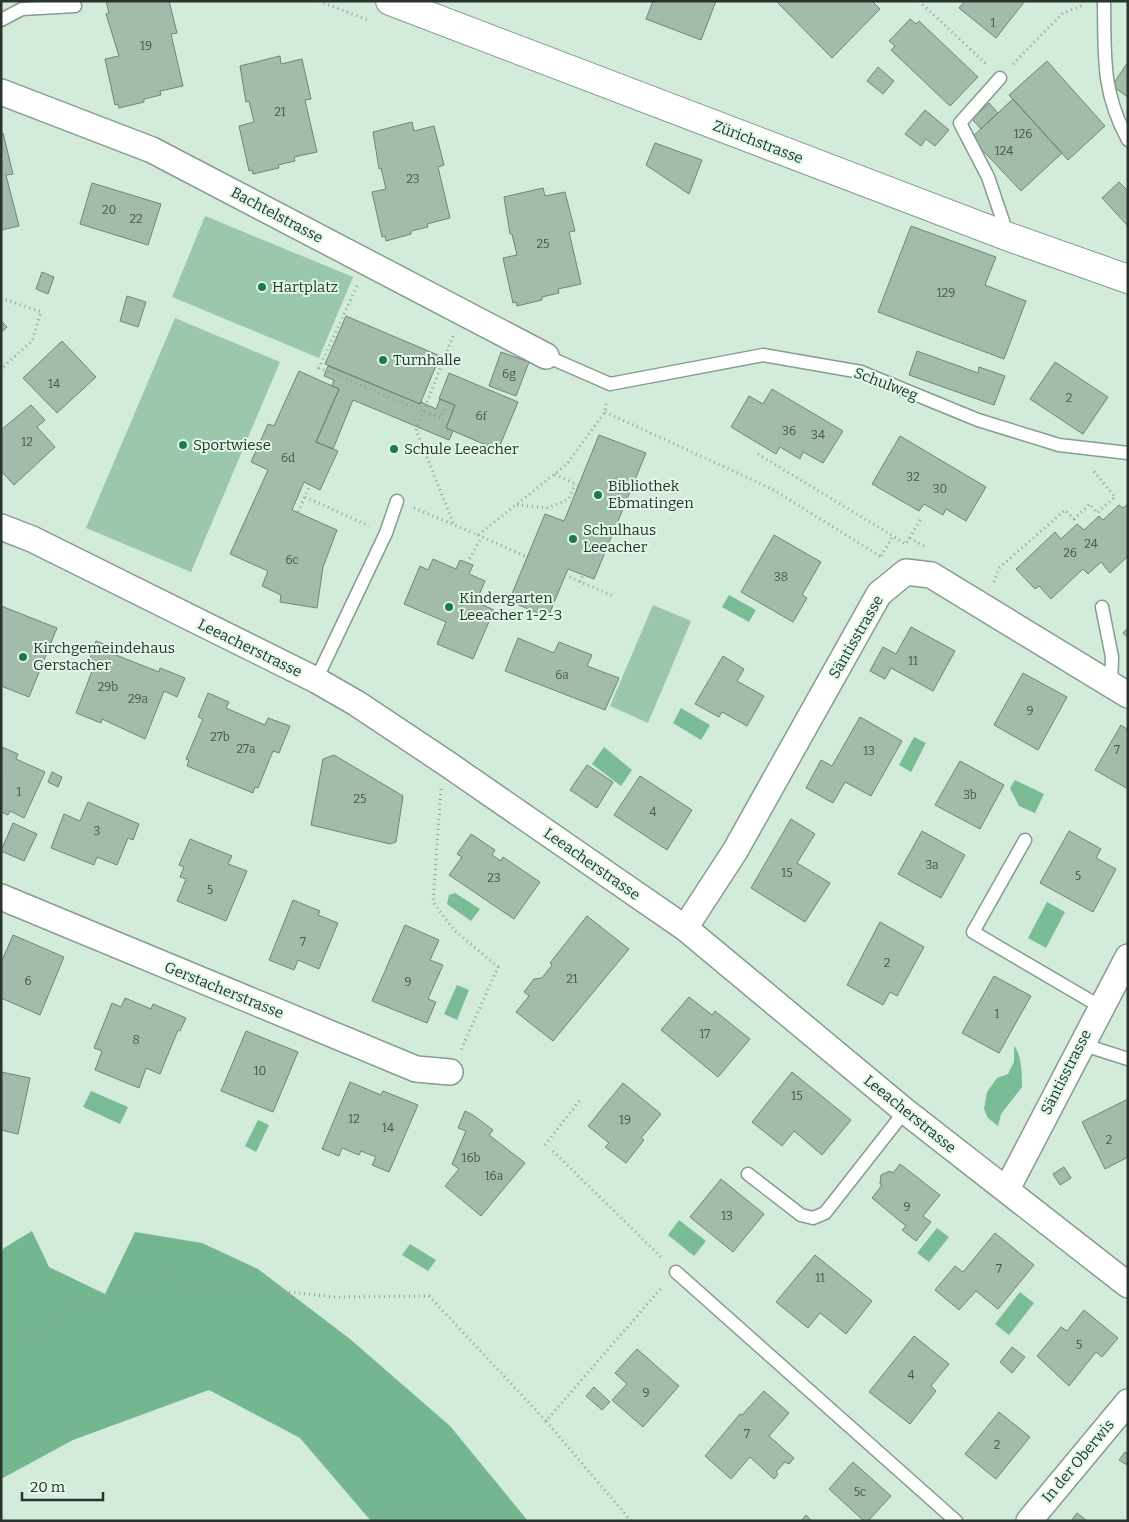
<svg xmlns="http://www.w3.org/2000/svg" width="1129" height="1522" font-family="Bitter,serif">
<rect width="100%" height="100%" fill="#d2ebdb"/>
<path fill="#9bc7ac" d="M205,216l148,61 -34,81 -147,-61z
M175,318l105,44 -89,210 -105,-44z
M653,605l38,16 -43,102 -38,-17z"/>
<path fill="#74b68f" d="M32,1231l17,36 56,27 30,-62 67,11 56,26 92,70 100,87 78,95h-157l-71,-83 -91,-48 -136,50 -72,39v-225l3,-6z"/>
<path fill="#7abc95" d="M729,595l27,15 -7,12 -27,-15z
M681,708l29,17 -9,15 -28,-17z
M914,737l12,6 -15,29 -12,-7z
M604,747l28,23 -11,16 -29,-22z
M1015,780l29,14 -9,19 -16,-7 -9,-18z
M455,893l25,16 -9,12 -24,-17 2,-9z
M1047,902l18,10 -19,36 -18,-10z
M457,985l12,5 -12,30 -13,-6z
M1014,1046c8,8 8,31 8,41l-21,27 -3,12 -10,-8 -4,-9 3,-17 10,-14 11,-4 6,-12z
M91,1091l37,16 -8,17 -37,-17z
M258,1120l11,5 -13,27 -11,-6z
M679,1220l27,21 -12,15 -26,-21z
M937,1228l12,9 -20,25 -12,-9z
M410,1244l26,16 -8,11 -26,-16z
M1020,1292l14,11 -25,32 -14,-11z"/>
<path fill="#a2bbab" stroke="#6f8677" d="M106,1h63l8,32 -6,1 12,52 -23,5 1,4 -17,4v3l-25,6 -1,-4 -3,1 -10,-46 14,-3 -13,-42 3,-1z
M653,1h63l-15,39 -55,-21z
M776,1h96l8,8 -48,49z
M965,1h60l-29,37 -37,-30z
M910,19l6,5 3,-3 59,56 -28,29 -59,-56 4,-4 -6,-5z
M280,56l1,8 21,-5 9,40 -6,1 12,52 -23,5 1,4 -17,4 1,3 -26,6 -1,-4 -3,1 -10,-45 15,-4 -5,-21 -3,1 -6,-36z
M1047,61l58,65 -37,34 -59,-65z
M1128,62v35l-16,-11z
M878,67l16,14 -11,13 -16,-13z
M1013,99l49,54 -41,38 -50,-53z
M989,103l9,10 -17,16 -9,-10z
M925,110l24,20 -14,16 -9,-7 -5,7 -16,-12z
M412,122l2,9 20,-5 10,39 -6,2 12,51 -23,6 1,3 -17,4v3l-25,7 -1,-5 -3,1 -10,-45 14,-3 -5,-21 -2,1 -6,-37z
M3,133l10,41 -7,1 13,51 -18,4v-96z
M655,143l47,17 -13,34 -43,-29z
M1119,182l9,9v35l-26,-28z
M92,183l69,21 -13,41 -68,-21z
M543,188l2,8 20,-4 10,39 -6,1 12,52 -23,5 1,4 -17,4v3l-25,6 -1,-4 -3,1 -10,-45 14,-3 -5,-21h-2l-6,-37z
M911,226l85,31 -11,28 41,16 -22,58 -126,-47z
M42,272l12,5 -6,17 -12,-5z
M127,296l19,6 -8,25 -18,-6z
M346,316l94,40 -20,48 -95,-40z
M1,321l6,6 -6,6z
M62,341l34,36 -39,36 -34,-35z
M917,351l61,22 1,-6 26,9 -11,29 -85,-30z
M501,352l28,10 -13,34 -27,-10z
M1055,362l53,35 -25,37 -53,-35z
M328,366l92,38 1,-2 15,7 4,-10 15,6 -9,23 7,3 -4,9 -96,-40 -20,49 -17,-7 23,-53 -7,-3 2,-6 -10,-4z
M299,371l40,18 -23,53 22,9 -18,39 -16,-8 -12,28 45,20 -14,37 -6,41 -37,-6 1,-7 -19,-9 6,-15 -38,-17 38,-84 -17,-8 17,-38 6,2z
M449,373l69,29 -20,48 -52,-22 9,-23 -16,-6z
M772,389l71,42 -20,32 -20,-11 -3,7 -20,-12 -4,7 -45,-27 18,-31 14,8z
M31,405l14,15 -8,7 18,20 -41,38 -13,-14v-41z
M599,435l47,18 -52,126 -26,-10 -20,48 -39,-16 36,-87 19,7z
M900,436l86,51 -20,34 -20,-12 -3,6 -19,-11 -5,7 -47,-27z
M1128,504v52l-18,17 -9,-11 -13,12 -5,-5 -32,30 -12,-13 -4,3 -19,-20 39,-37 6,7 16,-15 7,6 15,-14 4,4 16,-15 4,3z
M774,535l47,27 -19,33 5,3 -14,24 -52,-30z
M433,559l23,10 4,-9 13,5 -4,9 16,7 -9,21 18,8 -21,49 -36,-15 9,-22 -42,-18 16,-38 8,4z
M1,606l56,22 -28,69 -28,-11z
M911,627l44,24 -22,40 -42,-23 -6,11 -15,-8 13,-24 13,7z
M1128,628v10l-5,-5z
M518,638l36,15 5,-11 33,13 -5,11 32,12 -14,32 -100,-39z
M96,641l22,9 -2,5 43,17 1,-4 25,10 -8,19 -13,-6 -19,48 -43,-20 -1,4 -25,-10 18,-47 -6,-2z
M723,656l21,13 -7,12 27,15 -17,30 -25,-14 -3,5 -24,-13z
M1023,673l44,24 -29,53 -44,-25z
M208,693l21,9 -3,6 39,17 3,-7 22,8 -11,27 -6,-2 -15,37 -3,-1 -2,6 -66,-27 2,-6 -3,-1 17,-40 -5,-2z
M860,717l42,24 -31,55 -26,-14 -12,21 -27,-15 15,-28 11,6z
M1121,725l7,5v59l-33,-19z
M2,747l16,7 -2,5 29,13 -21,46 -14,-7 -2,4 -7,-3z
M334,755l69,41 -7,46 -6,2 -79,-19 12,-66z
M960,761l44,24 -24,44 -45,-24z
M587,765l26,17 -16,26 -27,-18z
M52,772l10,5 -4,10 -10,-5z
M640,776l52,34 -25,40 -53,-35z
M88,802l51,22 -6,16 -5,-2 -11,27 -20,-8 -3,8 -43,-17 13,-34 16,7z
M791,819l24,15 -18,29 33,20 -25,39 -54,-34z
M13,823l24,11 -13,27 -23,-10z
M922,831l43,24 -24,43 -43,-24z
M1069,831l32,18 -5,9 20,11 -23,43 -53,-29z
M471,834l24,16 -3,5 9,6 2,-4 37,25 -26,37 -65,-44 13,-18 -5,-3z
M190,839l42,17 -4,8 19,7 -21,50 -49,-20 9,-22 -6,-2 4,-10 -5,-2z
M293,900l27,11 -2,4 20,8 -19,46 -21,-9 -4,10 -25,-10z
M587,916l42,33 -76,92 -37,-29 13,-16 -5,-4 10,-13 8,-1 10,-13 -2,-2z
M880,922l44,25 -27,49 -7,-4 -7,13 -36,-20z
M405,925l34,15 -9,20 13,5 -15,34 8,3 -9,21 -55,-22z
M13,935l51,22 -24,58 -39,-17v-35z
M994,976l37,20 -32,57 -37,-20z
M689,997l23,18 3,-4 35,28 -32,38 -57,-47z
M125,998l26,11 2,-5 33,14 -6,13 -2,-1 -18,44 -14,-6 -7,20 -44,-18 7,-19 -8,-3 18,-45 9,4z
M246,1031l52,21 -25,60 -52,-21z
M1,1072l29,6 -12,56 -17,-4z
M792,1072l59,48 -29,35 -28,-24 -12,15 -30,-24z
M350,1082l31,13 2,-4 35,14 -29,67 -17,-7 4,-8 -15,-6 -2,4 -17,-7 -3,8 -17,-7z
M623,1083l38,31 -20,24 3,2 -18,23 -21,-16 4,-4 -21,-17z
M1128,1099v58l-23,12 -23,-47z
M465,1111l8,4 20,15 -4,5 36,28 -44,53 -36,-30 14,-17 -7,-5 14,-33 -8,-3z
M900,1164l40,31 -17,21 8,6 -15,19 -14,-11 4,-4 -34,-28 10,-13 -2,-1 1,-9 9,-4 3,2z
M1064,1167l7,11 -11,7 -7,-11z
M721,1179l43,35 -31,38 -43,-35z
M995,1233l39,32 -36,44 -22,-18 -17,19 -24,-20 20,-24 8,6z
M815,1255l57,46 -26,33 -26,-21 -12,15 -32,-26z
M1084,1310l34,28 -16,19 -6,-5 -27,34 -32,-30 24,-29 6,4z
M914,1336l35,28 -18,22 5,5 -26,33 -41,-32z
M1012,1347l13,10 -13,16 -12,-11z
M637,1349l42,37 -36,41 -31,-27 15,-16 -12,-11z
M594,1387l16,15 -8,8 -16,-14z
M764,1391l25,22 -20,23 25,22 -5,6 -4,-2 -9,10 2,2 -4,5 -24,-22 -19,22 -26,-23 35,-42 2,1z
M999,1412l31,25 -34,42 -31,-25z
M1125,1452l3,2 -1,11 -8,-5z
M853,1462l38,34 -23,25h-4l-35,-32z
M1077,1513l10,8h-16z
M806,1515l6,6h-11z"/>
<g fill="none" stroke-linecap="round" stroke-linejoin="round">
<defs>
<path id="service" d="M1104,1c1,55 -3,89 24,139
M1,20l21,-11 53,-3
M1000,78l-40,45 28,54 20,59
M546,356l64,28 153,-29 98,17 117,48 81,25 69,8
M1102,607l10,50 -1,28
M316,680l70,-147 11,-32
M1025,840l-52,92 128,75
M1081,1044l47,15
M748,1174l53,41 12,3 12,-5 80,-102
M676,1272l280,249"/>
<path id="minor" d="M1,92l151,58 394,206
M1,527l31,12 284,141 40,23 93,62 236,163 220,183 223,174
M1,897l415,172 34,3
M685,928l50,-77 144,-257 27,-22 25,3 197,120
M1007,1189l121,-232
M1029,1521l99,-119"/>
<path id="secondary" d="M390,1l619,236 119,42"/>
</defs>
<use href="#service" stroke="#869d8e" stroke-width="15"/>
<use href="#minor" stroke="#869d8e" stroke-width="28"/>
<use href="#secondary" stroke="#869d8e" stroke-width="30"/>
<path stroke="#8fa396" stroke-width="3" stroke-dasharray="1 4" stroke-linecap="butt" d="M319,1l51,20
M919,1l67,63
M1013,64l50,-51 21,-8
M357,286l-38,82 121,50 7,-16
M1,298l40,14 -9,29 -30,27 -1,3
M453,336l-37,94 38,95
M605,412l167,77 111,69
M758,454l148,90 16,-27
M555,474l24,12
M305,497l64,29
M517,505l31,3 21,-9 6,-15
M414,508l64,27 88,-70 39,-53 1,-8
M298,512l12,-27
M478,535l49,22
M910,538l14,8
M881,556l12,-20
M467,563l15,-26
M565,575l48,21
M580,582l3,-7
M994,582l5,-14 66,-58 9,9 16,-15 7,9 18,-16 -23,-28
M441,789l-8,113 21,28 44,37 -37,83
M545,1145l35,-45
M553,1151l110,108
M1,1359l30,-25 57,-32 79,-24 167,19 95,-1 117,125
M631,1521l-85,-100 117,-135"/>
<use href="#service" stroke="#fff" stroke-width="12"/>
<use href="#minor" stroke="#fff" stroke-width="25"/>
<use href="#secondary" stroke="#fff" stroke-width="28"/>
</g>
<g fill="#1e784d" stroke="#dff9e8" stroke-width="2">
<circle cx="262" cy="287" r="5"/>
<circle cx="383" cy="360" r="5"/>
<circle cx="183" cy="445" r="5"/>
<circle cx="394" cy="449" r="5"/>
<circle cx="598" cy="495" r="5"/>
<circle cx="573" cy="539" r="5"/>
<circle cx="449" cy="607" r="5"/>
<circle cx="23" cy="657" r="5"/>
</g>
<g text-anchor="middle" stroke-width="4" stroke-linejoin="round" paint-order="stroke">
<g font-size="12" fill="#48564d">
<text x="993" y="27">1</text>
<text x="146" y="50">19</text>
<text x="280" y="116">21</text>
<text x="1023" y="138">126</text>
<text x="1004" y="155">124</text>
<text x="413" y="183">23</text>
<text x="109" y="214">20</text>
<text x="136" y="223">22</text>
<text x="543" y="248">25</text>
<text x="946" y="297">129</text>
<text x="509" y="378">6g</text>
<text x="54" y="388">14</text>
<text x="1069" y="402">2</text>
<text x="481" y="420">6f</text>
<text x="789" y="435">36</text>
<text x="818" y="439">34</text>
<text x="27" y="446">12</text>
<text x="288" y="462">6d</text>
<text x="913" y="481">32</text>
<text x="940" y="493">30</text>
<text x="1091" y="548">24</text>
<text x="1070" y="557">26</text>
<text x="292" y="564">6c</text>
<text x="781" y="581">38</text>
<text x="913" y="665">11</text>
<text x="562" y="679">6a</text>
<text x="108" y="691">29b</text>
<text x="138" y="703">29a</text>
<text x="1030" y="715">9</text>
<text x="220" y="741">27b</text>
<text x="246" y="753">27a</text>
<text x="1117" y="754">7</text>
<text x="869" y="755">13</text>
<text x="19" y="796">1</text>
<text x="970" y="799">3b</text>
<text x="360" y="803">25</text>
<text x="653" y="816">4</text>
<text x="97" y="835">3</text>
<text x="932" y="869">3a</text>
<text x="787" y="877">15</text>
<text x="1078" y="880">5</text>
<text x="494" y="882">23</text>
<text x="210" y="894">5</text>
<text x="303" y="946">7</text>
<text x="887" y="967">2</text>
<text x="572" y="983">21</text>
<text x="28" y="985">6</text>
<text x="408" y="986">9</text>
<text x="997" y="1018">1</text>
<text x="705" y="1038">17</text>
<text x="136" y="1044">8</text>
<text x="260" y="1075">10</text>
<text x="797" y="1100">15</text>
<text x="354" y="1123">12</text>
<text x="625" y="1124">19</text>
<text x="388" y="1132">14</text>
<text x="1109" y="1144">2</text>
<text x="471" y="1162">16b</text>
<text x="494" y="1180">16a</text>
<text x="907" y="1211">9</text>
<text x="727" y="1220">13</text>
<text x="999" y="1273">7</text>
<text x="820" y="1282">11</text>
<text x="1079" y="1349">5</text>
<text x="911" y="1379">4</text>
<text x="646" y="1397">9</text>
<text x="747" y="1438">7</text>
<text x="997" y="1449">2</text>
<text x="860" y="1496">5c</text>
</g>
<g font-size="15" fill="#2a342e" stroke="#dff9e8">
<text transform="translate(758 142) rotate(21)" y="5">Zürichstrasse</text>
<text transform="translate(277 215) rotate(28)" y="5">Bachtelstrasse</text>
<text transform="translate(886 384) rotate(21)" y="5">Schulweg</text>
<text transform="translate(856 637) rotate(-60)" y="5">Säntisstrasse</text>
<text transform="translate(250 648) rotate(26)" y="5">Leeacherstrasse</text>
<text transform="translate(592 864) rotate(35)" y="5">Leeacherstrasse</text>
<text transform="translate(224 990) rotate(22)" y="5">Gerstacherstrasse</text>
<text transform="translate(1066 1072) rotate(-63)" y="5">Säntisstrasse</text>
<text transform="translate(910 1114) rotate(39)" y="5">Leeacherstrasse</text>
<text transform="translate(1078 1461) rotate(-50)" y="5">In der Oberwis</text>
</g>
<g font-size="15" fill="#2a342e" stroke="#dff9e8" text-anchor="start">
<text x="272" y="292">Hartplatz</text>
<text x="393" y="365">Turnhalle</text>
<text x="193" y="450">Sportwiese</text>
<text x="404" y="454">Schule Leeacher</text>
<text x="608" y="491">Bibliothek<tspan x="608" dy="17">Ebmatingen</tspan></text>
<text x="583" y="535">Schulhaus<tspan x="583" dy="17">Leeacher</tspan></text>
<text x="459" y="603">Kindergarten<tspan x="459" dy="17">Leeacher 1-2-3</tspan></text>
<text x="33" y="653">Kirchgemeindehaus<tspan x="33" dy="17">Gerstacher</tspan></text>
</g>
</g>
<rect width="1129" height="1522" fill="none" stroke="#2a342e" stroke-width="5"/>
<path d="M22 1492v8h81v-8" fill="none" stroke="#2a342e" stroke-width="2.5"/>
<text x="30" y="1492" font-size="15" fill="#2a342e" stroke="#dff9e8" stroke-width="4" paint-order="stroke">20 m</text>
</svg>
